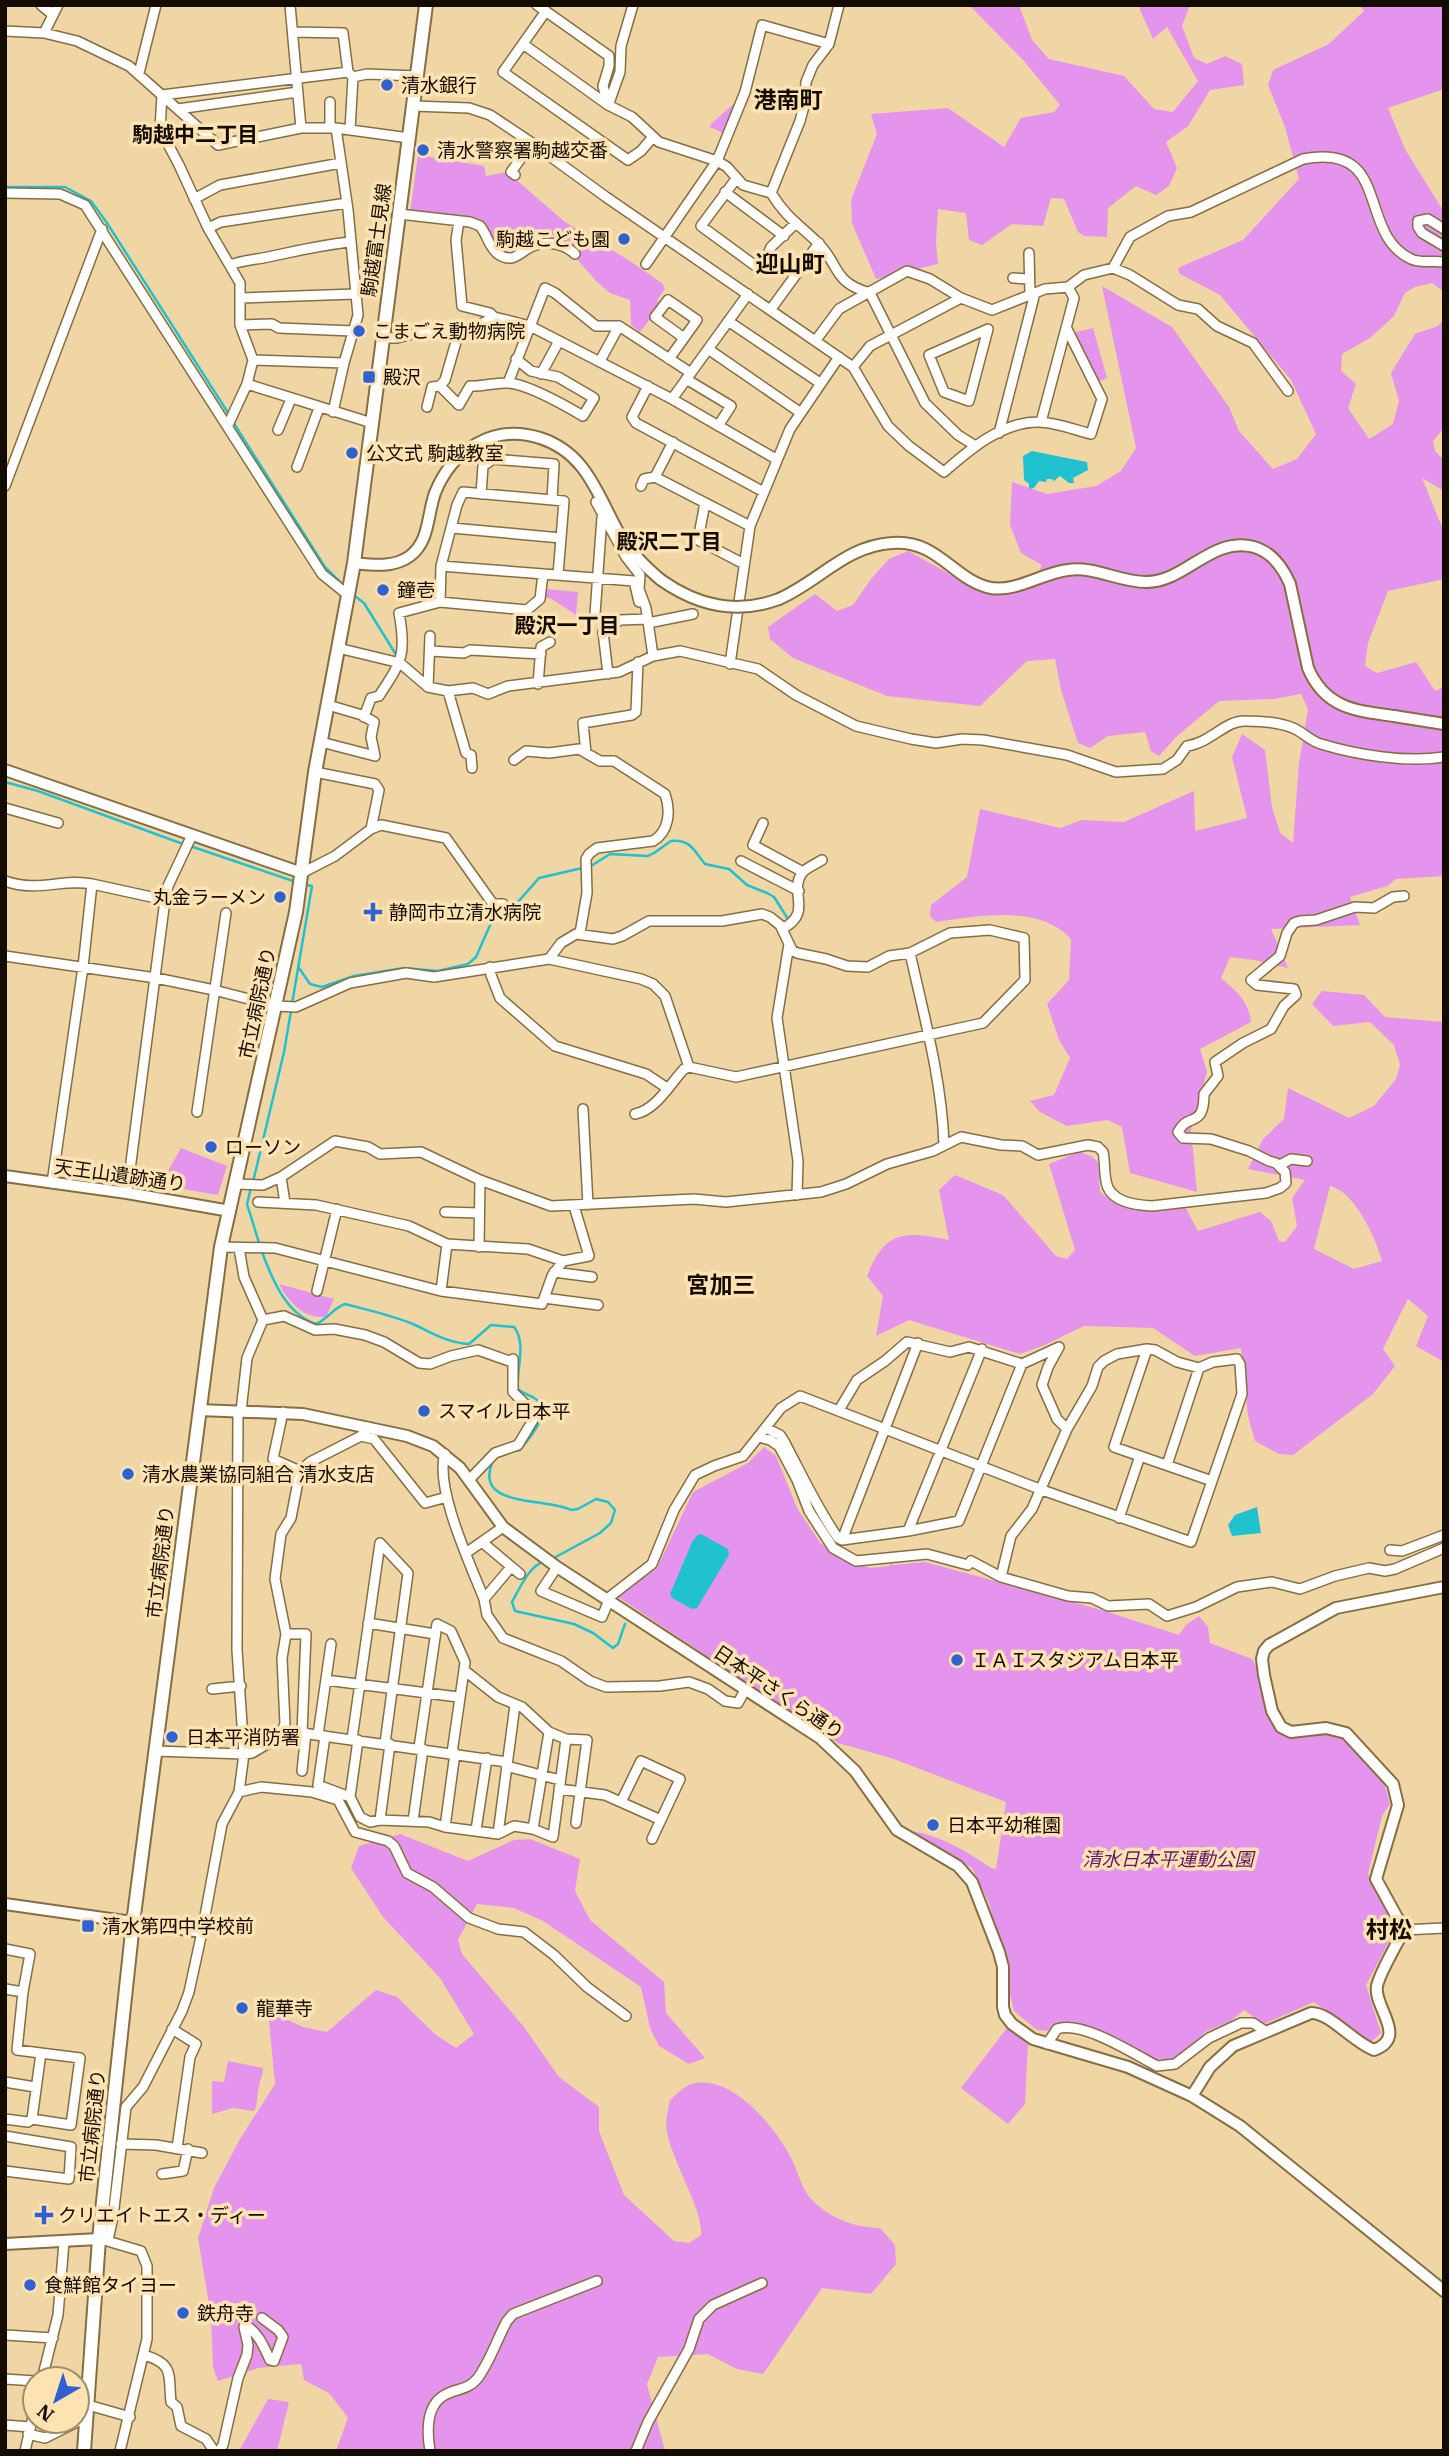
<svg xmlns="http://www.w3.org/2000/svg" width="1449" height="2456" font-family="'IBM Plex Serif','Noto Sans JP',serif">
<rect width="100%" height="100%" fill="#f0d6a5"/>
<path fill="#e494ed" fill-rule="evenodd" d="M969,5h50l13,35 17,19 75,17 30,33 19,3 25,-31 -31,-54 -14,12 -15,-34h52l-8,21 12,32 13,6 18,-8 17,8 2,21 -34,5 -22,36 -22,16 11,26 -8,18 -13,9 -20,-9 -28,22 -1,29 -23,-1 -6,-4 -14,-33 -13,-1 -8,28 -31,-2 -30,21 -13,-5 -3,-27 -28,-4 -2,33 2,22 -62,15 -24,-56 -1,-23 26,-66 -6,-20 77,-6 56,39 17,-29 33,-6 6,-7 -36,-44z
M1360,5h84v84l-56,19 17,41 39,63v80l-12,-9 -17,4 -10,6 -11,23 -24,22 -28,16 -1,17 15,13 -8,24 21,31 24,-15 6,-23 -8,-28 24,-39 23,-8 6,-7v109l-11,13 2,10 9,9v31l-22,-13 22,54v47l-56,12 -20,52 -3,23 12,7 39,-11 19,29 9,-4v189l-48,3 -9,7 -37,11 10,28 -89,4 17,39 -34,-8 -24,-3 -9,21c16,14 27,22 30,44l-51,27 7,23 -16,58 6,62 -67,-19 -8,-46 -14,-7 -41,6 -27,-14 -10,-11 24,-6 16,-37 -11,-18 -12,-36 22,-24 2,-41c-32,-35 -93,-23 -135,-17l-6,-6 1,-11 36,-28 13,-68 80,19 22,-8 42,2 70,-31 1,40 52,-13 -15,-61 10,-23 23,16 7,57 8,26 13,10 6,-80 9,-54 -7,-15 -27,5 -55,2 -43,36 -17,19 -8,-5 -6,-19 -37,4 -18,12 -12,-5 -17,-53 -6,-31 -28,2 -47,45 -93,-10 -94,-38 -23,-19 -2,-12 47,-33 22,17 16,-6 18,-26 18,-20 19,-8 76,42 46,-5 12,-23 -21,-12 -11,-28 2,-43 35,12 49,-8 25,-15 15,-23 -34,-162 70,41 57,80 10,24 34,38 24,-10 19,-25 -25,-54 -71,-85 -40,-21 -2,-6 65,-28 56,-61 -14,-52 -17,-42 5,-15 56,-26 35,-33z
M737,101l-12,33 -15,-7 1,-3z
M418,155l66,11 2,10 21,-4 58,50 62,37 36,25 2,5 -8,11 4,5 -21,27 -9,-7 -1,-25 -20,-7 -13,-11 -36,-41 -16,-12c-12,15 -40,40 -55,12 -4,-8 -2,-11 -10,-19l-70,-9z
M1093,328l14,50 -10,4 -24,-49z
M545,589l33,3 -2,23 -26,-17h-5z
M1322,991l42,4 21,22 59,5v340l-28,-16 12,-30 -20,-17 -25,50 12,17 -22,28 -80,61 -14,-1 -24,-13 -7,-25 -7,-68 -46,8 -42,-28 -69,-2 -39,19 -25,9 -111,-34 -33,16 7,-40 -16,-20c18,-47 39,-45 82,-36l-10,-50 16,-15 48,20 53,61 11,3 8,-9 -26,-86 30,-12 12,4 7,6 2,30 20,14 65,1 13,24 62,-19 11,9 8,20 6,1 12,-16 -5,-28 13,-18 -57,-11 15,-30 21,-20 4,-31 61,30 25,-12 22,-27 4,-14 -6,-20 -24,-23 -37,4 -21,-22zM1330,1186c24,5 46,52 52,75l-28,8 -40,-20z
M181,1148l46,18 -9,29 -58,-10z
M279,1284l55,15 -8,18c-22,2 -37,-15 -47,-33z
M764,1447l12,9 21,52 24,36 49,24 19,-2 2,-2 3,1 31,-3 180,49 74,24 7,-10 13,-9 9,11 2,16 42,16 9,16 8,36 24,23 42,-2 14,12 16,20 19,18 6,22 -8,12 -14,58 28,54 -30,57 15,48 -10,9 -57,-40 -50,22 -20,-14 -13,11 -26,11 -23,28 -25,-1 -42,-20 -57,-13 -8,5 -13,-1 -23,-19 -25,-108 -17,-35 -67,-37c26,-1 65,22 86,37l5,1 10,-67 -115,-44 -53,-15 -220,-146 39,-29 36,-76 55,-29z
M400,1834l68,27 46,-21 16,-1 50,20 -5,32 15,29 74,62 2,31 39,45 -16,6 -30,-18 -9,-18 -9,-41 -98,-66 -29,-13 -37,-4 -19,36 4,14 62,73 35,50 40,30v24l25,64 50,46 15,2 12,-8c2,-26 -28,-71 -34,-103 -2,-10 1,-22 3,-32 6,-5 14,-14 22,-16 39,-11 82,42 98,72 8,14 11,33 22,44 19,19 41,27 68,28l15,17 1,19 -25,30 -49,-6 -59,86 -26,-5 -29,-15 -50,3 -11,27 18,67h-329l12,-33 -19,-25 -25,-13 -3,-16 -43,4 -40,13 -5,-14 -2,-51 -13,-78 16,-50 26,-49 35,-55 -7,-73 35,16 24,5 49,-42 21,7 39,38 20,13 18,-14 -34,-56 -57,-61 -32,-49 8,-22z
M1007,2028l21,14 -3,62 -17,20 -47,-36z
M228,2061l35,7c0,8 -3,11 -4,19 -3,9 0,16 -5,24l-21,-3 -21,6v-33l12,1z
M268,2399l21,3 -12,49h-38z"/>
<path fill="#20c2cf" d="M1032,451l55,11 1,8 -15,8 1,5h-5l-9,-7 -6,5 -3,-2h-4l-1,3 -7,-1 -5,7 -5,1v-5l-5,-4 -1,-24z
M1257,1507l4,26 -29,3 -4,-11 7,-10z
M699,1534l4,1 25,14 1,6 -32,53 -5,1 -20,-11 -2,-4 23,-54z"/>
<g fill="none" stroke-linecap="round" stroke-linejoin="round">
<path stroke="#20c2cf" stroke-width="2.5" d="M5,187h60l26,14 16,22 123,193
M233,422l92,145 20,20
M352,594l12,9 31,50
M5,782l33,9 145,53
M190,846l106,36
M299,968l11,16 12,3 32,-11 50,-8 34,3 30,-7 8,-7 15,-34 26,-20 22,-25 52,-12 19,-12 38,2 6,-3 17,-12c20,-2 23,10 34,23l24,5 18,16 20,8 7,4 14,22
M292,1004l20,-118 -10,-2
M253,1182l31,-130 7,-41
M251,1188l-4,16 13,42
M262,1252c10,27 24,62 54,72 12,-5 17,-16 29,-20 23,6 46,11 68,20 19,9 35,19 56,20l22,-19 23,2c13,17 2,42 4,62 6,6 14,6 19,11 15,14 -8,38 -17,50l-10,2
M493,1461c-21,47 51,36 78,49l7,-1 18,-10 12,3 7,8 -4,13 -11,10 -48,26
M543,1562c-14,4 -24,28 -31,40l3,9 59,13 19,9 20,15 5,-4 7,-20"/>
<defs>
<path id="minor" d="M41,5l11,9
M290,5l11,123
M537,5l72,51v10l-6,20 5,19
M546,11l-43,61 125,88 13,-9 12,-14
M5,31l39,2 33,8 52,25 89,79 83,-17h35l73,10
M293,32l50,1 5,39
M44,33l14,-28
M523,44l85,61 24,12 27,25 58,19 10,6 16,18 28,8c15,24 26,30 45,48 24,22 15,41 54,52l55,110 33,32 16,10
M139,73l17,-68
M162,95l-2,34 19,36 29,63 32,55v42l13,35 -6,24 -19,41
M162,95l186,-23 5,5 14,-3 49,2
M609,103l11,-31 1,-26 12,-41
M413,106l56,2 21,7 42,28 74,54 247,170 35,59 21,20 35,26c26,-23 58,-50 94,-50 17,0 37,8 53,12l11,-35 -35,-70
M178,109l120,-17
M330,128v-26
M350,130l3,-53
M515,175l-4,-3 21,-29
M736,179l-35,47 60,44 10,-23 24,-23
M725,192l59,44
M5,193l55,1 25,11 237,369 26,21
M771,193l29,-72 4,-15 2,-24 7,-17 16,-21 10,-39
M194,199l26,-14 121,-22
M399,214l71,8 10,4c7,8 8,20 18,28 16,11 22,-3 35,-8 14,-6 32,-2 42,8
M459,221l-3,19 6,66 28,7 4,4
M208,228l13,-6 126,-19
M1444,229l-16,-10 -10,2v6l4,6 22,13
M1029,253l1,42
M646,264l71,-103 28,-69 17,-67 67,19
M230,265c13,-5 24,-5 38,-8 29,-6 52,-12 82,-15
M1113,268l17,-31 38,-21 23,-4 112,-53c90,-17 53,74 108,100 11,5 22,1 33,3
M1013,278l16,1
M241,298l114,-4
M771,309l48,-66
M728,321l92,62
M240,325l32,-1 7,4 74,3
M988,329l-19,72 -25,-9 -15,-37z
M382,338h15l23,-6 43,2 31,-17 36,9 142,73 104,60
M816,340l23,-31 68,-38 23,8 31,19 31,12 53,-21 23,-2 16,-12 29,-7 17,7 48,30 20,4 19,17 36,17 35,48
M708,349l93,64
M669,359l28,-39 -29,-20 -13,17 29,21
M253,360l91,3 14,-48 -10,-105 -12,-82
M600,361l19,-35
M853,367l17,-21 91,-48
M541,374l18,-33
M686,379l45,27 -13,20
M508,383l37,-95 10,5 41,33h23l72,47
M247,384l125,39
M440,386l19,19 11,-19c12,1 25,-4 38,-3 19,1 58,23 75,33l11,-18 -36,-21 -27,-6 -15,-12
M648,386l-16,31 4,6 128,69
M672,399l76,-105
M427,407l5,-20 8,-1 5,-6 13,-45
M333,412l11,-49
M1041,422l33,-124 -6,-11
M278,430l13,-31
M999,433l36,-140
M673,442l-18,35 95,49
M297,467l22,-59
M5,486l97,-257
M641,486l3,-7 11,-2
M481,494l2,-28 10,-7 61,5 -2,36
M596,502l30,55 14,18 -1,14 7,19 7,48
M705,503l-7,37 46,24
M452,528l109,10
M441,566l193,15 5,21 4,-1
M440,602l1,-36 16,-61 6,-13 101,9 -6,74
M595,614l7,-97
M648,623l45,-9
M338,648l62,15 28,24 20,4 25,-3 15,6 20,-8 111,-14 34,-16 27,-5 78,18 38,26 60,31 55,13 25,4 26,-4 21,1 84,15 49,17 47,-3 14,-9 10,-14c23,-3 39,-26 58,-25 15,0 34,1 48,7 10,4 17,13 28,16 36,11 86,19 123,13
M430,651l34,2 6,-3 71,4
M730,664l20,-138 40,-97 49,-72
M608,674l-5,-42 17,-12 28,-1
M538,684l3,-37 9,-5
M428,687l2,-51
M448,691l18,62 5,2 1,13
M364,717l7,-19 8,-2c22,-34 28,-40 20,-83l41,-11 87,8 13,-11 3,-25
M321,742l54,14 -4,-19 3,-15 -12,-7 -34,-10
M586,753l-3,-30 49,-8 4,-3 2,-50
M514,760l12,-9 23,2 30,-4 21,12h14l51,33c6,17 4,38 -12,47l-56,7 -8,6 -3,5 1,34 -7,40
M315,772l60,12 4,6 -8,39
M5,808l53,15
M763,823l-10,22 50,27
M741,861l58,30
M302,873l33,-17 36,-27 10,-4 65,13 47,66h10
M5,881c34,12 56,-3 87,3l-9,83 -31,216
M92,884l73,16
M782,929c32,-17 6,-36 20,-56 4,-5 14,-9 20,-13
M789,944l-12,74 21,143 -1,34
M910,953c14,63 32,128 34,192
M5,956l151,22 58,12 62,16 20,1 54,-24 56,-10 28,4 115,-18 92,20 12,5 12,12 24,71 47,10 247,-54 42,-43 -1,-42 -34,-8 -40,3 -40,20 -21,3 -21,11 -21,-1 -21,-7 -29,-6 -5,-3 -12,-25 -10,-8 -8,-3 -40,7h-73l-27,15 -9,3 -37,-5 -15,9 -12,16
M490,967l1,8 9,23 55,48 91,28 21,14
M583,1109l5,96
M197,1112l29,-199
M635,1114c21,-4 35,-30 49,-45l5,-2
M1280,1165l11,-6 16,2
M281,1177l4,26
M237,1184l26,1 18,-8 54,-36 33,6 12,7 41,-2 59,28 71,26 143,-7 32,3 95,-10 25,-8 41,-20 46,-13 28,-14 40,8 21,1 16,9 50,-10 10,2 5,5c2,9 1,19 3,29 3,21 29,24 46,25l114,-13 14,-5 6,-5 -1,-11 -9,-9 -7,-2 -20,-10 -38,-12 -28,-1 -5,-6c10,-20 26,-3 26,-38l14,-18 -3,-14 28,-19 28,-14 13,-23 12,-11 -2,-6 -37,-4 -6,-5 29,-24 7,-23 7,-10 6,-2 16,-1 39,-13 19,1 19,-11 11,-1
M127,1193l38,-293 3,-14 24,-51
M258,1202l58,3 93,21 38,18 81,5 35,12
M445,1212l34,1
M221,1247l54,1 166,43 101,13 10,-28 11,-15 26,-5 -15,-50
M479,1247l1,-67
M239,1248l5,29 19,43 -16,38 -6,53
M554,1272l38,5
M317,1291l20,-82
M441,1291l6,-47
M544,1298l54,7
M263,1320l21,-4 31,14 19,-1 31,6 19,7 35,21 11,1 21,-8 27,-6 34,12
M1147,1349l-33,98 98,34
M839,1410l18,-30 28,-19 22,-19 43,10 19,-5 53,17
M283,1412l-10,47 27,12
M766,1428l14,7 5,8
M361,1436l13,3 51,64 22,-6
M759,1437l11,3 9,6 18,34 12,31 24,37 23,13 71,-7 41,11 3,-4 30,16 67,19 24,2 16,8 41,-2 18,12 29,-9 41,-20 35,-5 28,7 35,-13 34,-8 16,3 10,-2 49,-21
M779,1446l6,-3c17,32 32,65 53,95l4,2 66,-9 51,-10 63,-157 37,-17 -11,20 -6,18 15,34 10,10
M445,1454c-11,33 26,112 39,145l3,16 16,23 58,23 29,20 16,6 54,-1 29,-4 19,7 17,12 13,2 7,-13
M1167,1465l32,-97
M469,1480l26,-27 23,-8 18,-30 -23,-23v-33
M1119,1518l21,-62
M908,1531l74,-182
M842,1540l76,-197
M482,1542l38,32
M1390,1550l12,1 42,-16
M466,1553l37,-26
M557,1567l-16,24 61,26 7,-17
M484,1599l27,-32
M607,1599l45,-35 22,-54 21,-35 19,-9 29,-10 38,-48 19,-12 242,94 149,52 51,-148 -2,-30 -3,-5 -24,3 -14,6 -22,-6 -22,-12 -8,-1 -30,5 -13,7 -6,6 -6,19 -25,43 -35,80 -21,27 -10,41
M368,1623l67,11
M286,1634h20l-4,99
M326,1680l132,17
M212,1689l29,-3
M318,1735l13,-91
M325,1736l-7,49 32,12 10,20 10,5 10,-2 49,2 16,5 53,7 16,-8 19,3 20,8 13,-98
M279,1737l6,-13 -3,-66 4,-24 -11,-55 6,-45 10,-16 9,-47 10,-9 51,-26 7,-9
M352,1739l28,-196 28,30 -23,170
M419,1748l18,-124 14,7 14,31 -1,8 34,27 24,10 27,25 17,7 21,1 -11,83
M155,1751l89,3 8,-1 27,-16 23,-4 205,29
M452,1753l12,-83
M506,1766l54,14
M302,1771l4,-38
M559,1789l46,6 56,25
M239,1792l22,-5 51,5 26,8 17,32 33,9 6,5 13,27 26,14 36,31 29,11 26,3 30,23 33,32 39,29
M350,1797l8,-57
M621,1802l20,-41 39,18 -28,60
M380,1820l10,-76
M413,1821l10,-72
M445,1827l10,-74
M533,1829l16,-97
M476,1830l11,-72
M498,1834l17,-129
M1404,1930l40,-2
M5,1949l25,5 -7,38 -6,58 63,8 -9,67 -39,-6 -4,3 -23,-3
M5,1989l18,3
M172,2029l24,15 -6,13 -13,91
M1047,2044l10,-15c25,-9 77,25 100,37l18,-2 34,-26 32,-15h12l12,8
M5,2082l30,5
M32,2119l9,-66
M5,2136l66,11 -2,32 -64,-8
M121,2144l35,1 46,8
M162,2174l21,-3 5,-22
M104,2240l37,11 6,15v73l-27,112
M108,2240l5,-23 13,-110 17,-20 39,-76 7,-19 13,-60 20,-108 17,-32 5,-38 -7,-104 1,-239
M5,2335l48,3
M144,2355c31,9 24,20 27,47l6,5 4,19 25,13 8,12
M5,2379l30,2
M42,2379l16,-64 6,-73
M88,2405l42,12
M5,2425l25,2
M28,2434l17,4 42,-21
M25,2451l10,-43
M219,2451l4,-6 15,-67 9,-23 1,-10 -4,-18 1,-2c13,7 19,22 25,35l4,1 9,-24 -5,-7 -16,-12
M430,2451c-3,-18 -4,-44 13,-55 12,-8 24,-5 34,-17 13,-17 20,-40 30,-58l6,-7 84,-33
M636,2451l12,-29 41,-73 10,-30 14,-14 49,-22"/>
<path id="tertiary" d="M354,563c18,2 40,5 56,-7 20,-15 17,-41 25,-63 17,-43 59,-70 105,-55 44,14 56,52 76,90 11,20 27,37 45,52
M779,599c41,-18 66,-53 113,-56 46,-4 62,38 99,45 26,4 51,-15 77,-18 27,-4 51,12 78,12 40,0 65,-46 108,-35 18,5 29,21 36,37l18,84c17,40 47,43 86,48 17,3 33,5 50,8
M5,770l297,103
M5,1176l122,17 103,18
M199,1410l104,4 104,22 26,10 27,22 43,59 54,40 263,171 35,33 42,59 61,36 14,16 27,70 4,15v40l2,8 7,9 21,15 95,28 64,29 18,-29 23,-21 78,-33c18,-1 42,29 63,37 35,-13 -1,-43 3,-64 3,-14 20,-42 27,-56l-28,-51 22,-74 -5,-21 -47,-51 -20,-5 -35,4 -10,-5 -9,-16 -8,-36 -2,-16 2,-8 5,-6 67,-37 108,-21
M5,1904l197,28
M1192,2096l48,30 204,165
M5,2244l94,-5"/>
<path id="secondary" d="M84,2451l15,-212 34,-316 88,-676 75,-335 19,-140 39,-209 72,-558"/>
</defs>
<use href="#minor" stroke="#866e40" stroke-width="12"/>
<use href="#tertiary" stroke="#866e40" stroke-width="14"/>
<use href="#secondary" stroke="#866e40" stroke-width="16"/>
<use href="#minor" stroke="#fff" stroke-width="9"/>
<use href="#tertiary" stroke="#fff" stroke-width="10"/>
<use href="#secondary" stroke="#fff" stroke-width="12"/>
<defs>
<path id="tertiary-bridge" d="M661,580c37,26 75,35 118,19"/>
</defs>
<use href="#tertiary-bridge" stroke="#866e40" stroke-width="14" stroke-linecap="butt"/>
<use href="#tertiary-bridge" stroke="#fff" stroke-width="10"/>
</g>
<g fill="#2f61d0" stroke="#fee3b2" stroke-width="2.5">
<circle cx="387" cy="85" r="7"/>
<circle cx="423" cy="150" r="7"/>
<circle cx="624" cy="239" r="7"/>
<circle cx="359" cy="331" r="7"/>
<rect x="362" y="370" width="14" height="14" rx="3.5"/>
<circle cx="352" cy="453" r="7"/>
<circle cx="383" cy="590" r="7"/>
<circle cx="280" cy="897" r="7"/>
<path d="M369.5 901.5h7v7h7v7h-7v7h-7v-7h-7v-7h7z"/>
<circle cx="211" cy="1147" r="7"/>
<circle cx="424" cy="1411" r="7"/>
<circle cx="128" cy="1474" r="7"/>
<circle cx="957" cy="1660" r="7"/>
<circle cx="172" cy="1737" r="7"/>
<circle cx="933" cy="1825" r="7"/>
<rect x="81" y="1919" width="14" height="14" rx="3.5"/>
<circle cx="242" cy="2008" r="7"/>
<path d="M40.5 2204.5h7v7h7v7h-7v7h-7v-7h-7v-7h7z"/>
<circle cx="30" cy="2285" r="7"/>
<circle cx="183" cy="2313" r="7"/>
</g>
<g text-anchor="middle" stroke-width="7" stroke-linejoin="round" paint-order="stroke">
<g font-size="19" fill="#140b00" stroke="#fee3b2" text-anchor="start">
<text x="401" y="92">清水銀行</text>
<text x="437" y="157">清水警察署駒越交番</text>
<text x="610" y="246" text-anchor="end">駒越こども園</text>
<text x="373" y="338">こまごえ動物病院</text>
<text x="383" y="384">殿沢</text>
<text x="366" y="460">公文式 駒越教室</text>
<text x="397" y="597">鐘壱</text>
<text x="266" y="904" text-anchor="end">丸金ラーメン</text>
<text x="389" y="919">静岡市立清水病院</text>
<text x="225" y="1154">ローソン</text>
<text x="438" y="1418">スマイル日本平</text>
<text x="142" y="1481">清水農業協同組合 清水支店</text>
<text x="971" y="1667">ＩＡＩスタジアム日本平</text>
<text x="186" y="1744">日本平消防署</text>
<text x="947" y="1832">日本平幼稚園</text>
<text x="102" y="1933">清水第四中学校前</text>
<text x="256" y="2015">龍華寺</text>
<text x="58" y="2222">クリエイトエス・ディー</text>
<text x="44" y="2292">食鮮館タイヨー</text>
<text x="197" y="2320">鉄舟寺</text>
</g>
<g font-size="19" fill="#140b00" stroke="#fee3b2">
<text transform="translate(376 240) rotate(-82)" y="7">駒越富士見線</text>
<text transform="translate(257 1003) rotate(-78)" y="7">市立病院通り</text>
<text transform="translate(120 1175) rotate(8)" y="7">天王山遺跡通り</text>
<text transform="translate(160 1562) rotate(-83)" y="7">市立病院通り</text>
<text transform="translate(779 1692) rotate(34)" y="7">日本平さくら通り</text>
<text transform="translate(92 2126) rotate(-84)" y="7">市立病院通り</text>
</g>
<g font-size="19" font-style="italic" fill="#601669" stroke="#fee3b2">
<text x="1168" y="1866">清水日本平運動公園</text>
</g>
<g font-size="21" font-weight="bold" fill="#140b00" stroke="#fee3b2">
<text x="195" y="142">駒越中二丁目</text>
<text x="669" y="549">殿沢二丁目</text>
<text x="567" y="633">殿沢一丁目</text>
</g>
<g font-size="23" font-weight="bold" fill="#140b00" stroke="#fee3b2">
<text x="788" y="108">港南町</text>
<text x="790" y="272">迎山町</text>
<text x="721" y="1293">宮加三</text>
<text x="1389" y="1938">村松</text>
</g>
</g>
<rect width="1449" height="2456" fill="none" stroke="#140b00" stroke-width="14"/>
<g transform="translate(56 2400) rotate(219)"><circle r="33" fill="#fee3b2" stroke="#a08d6b" stroke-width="2"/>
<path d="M0-5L12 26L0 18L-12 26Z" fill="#2f61d0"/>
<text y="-10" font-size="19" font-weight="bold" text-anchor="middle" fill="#140b00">N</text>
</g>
</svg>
